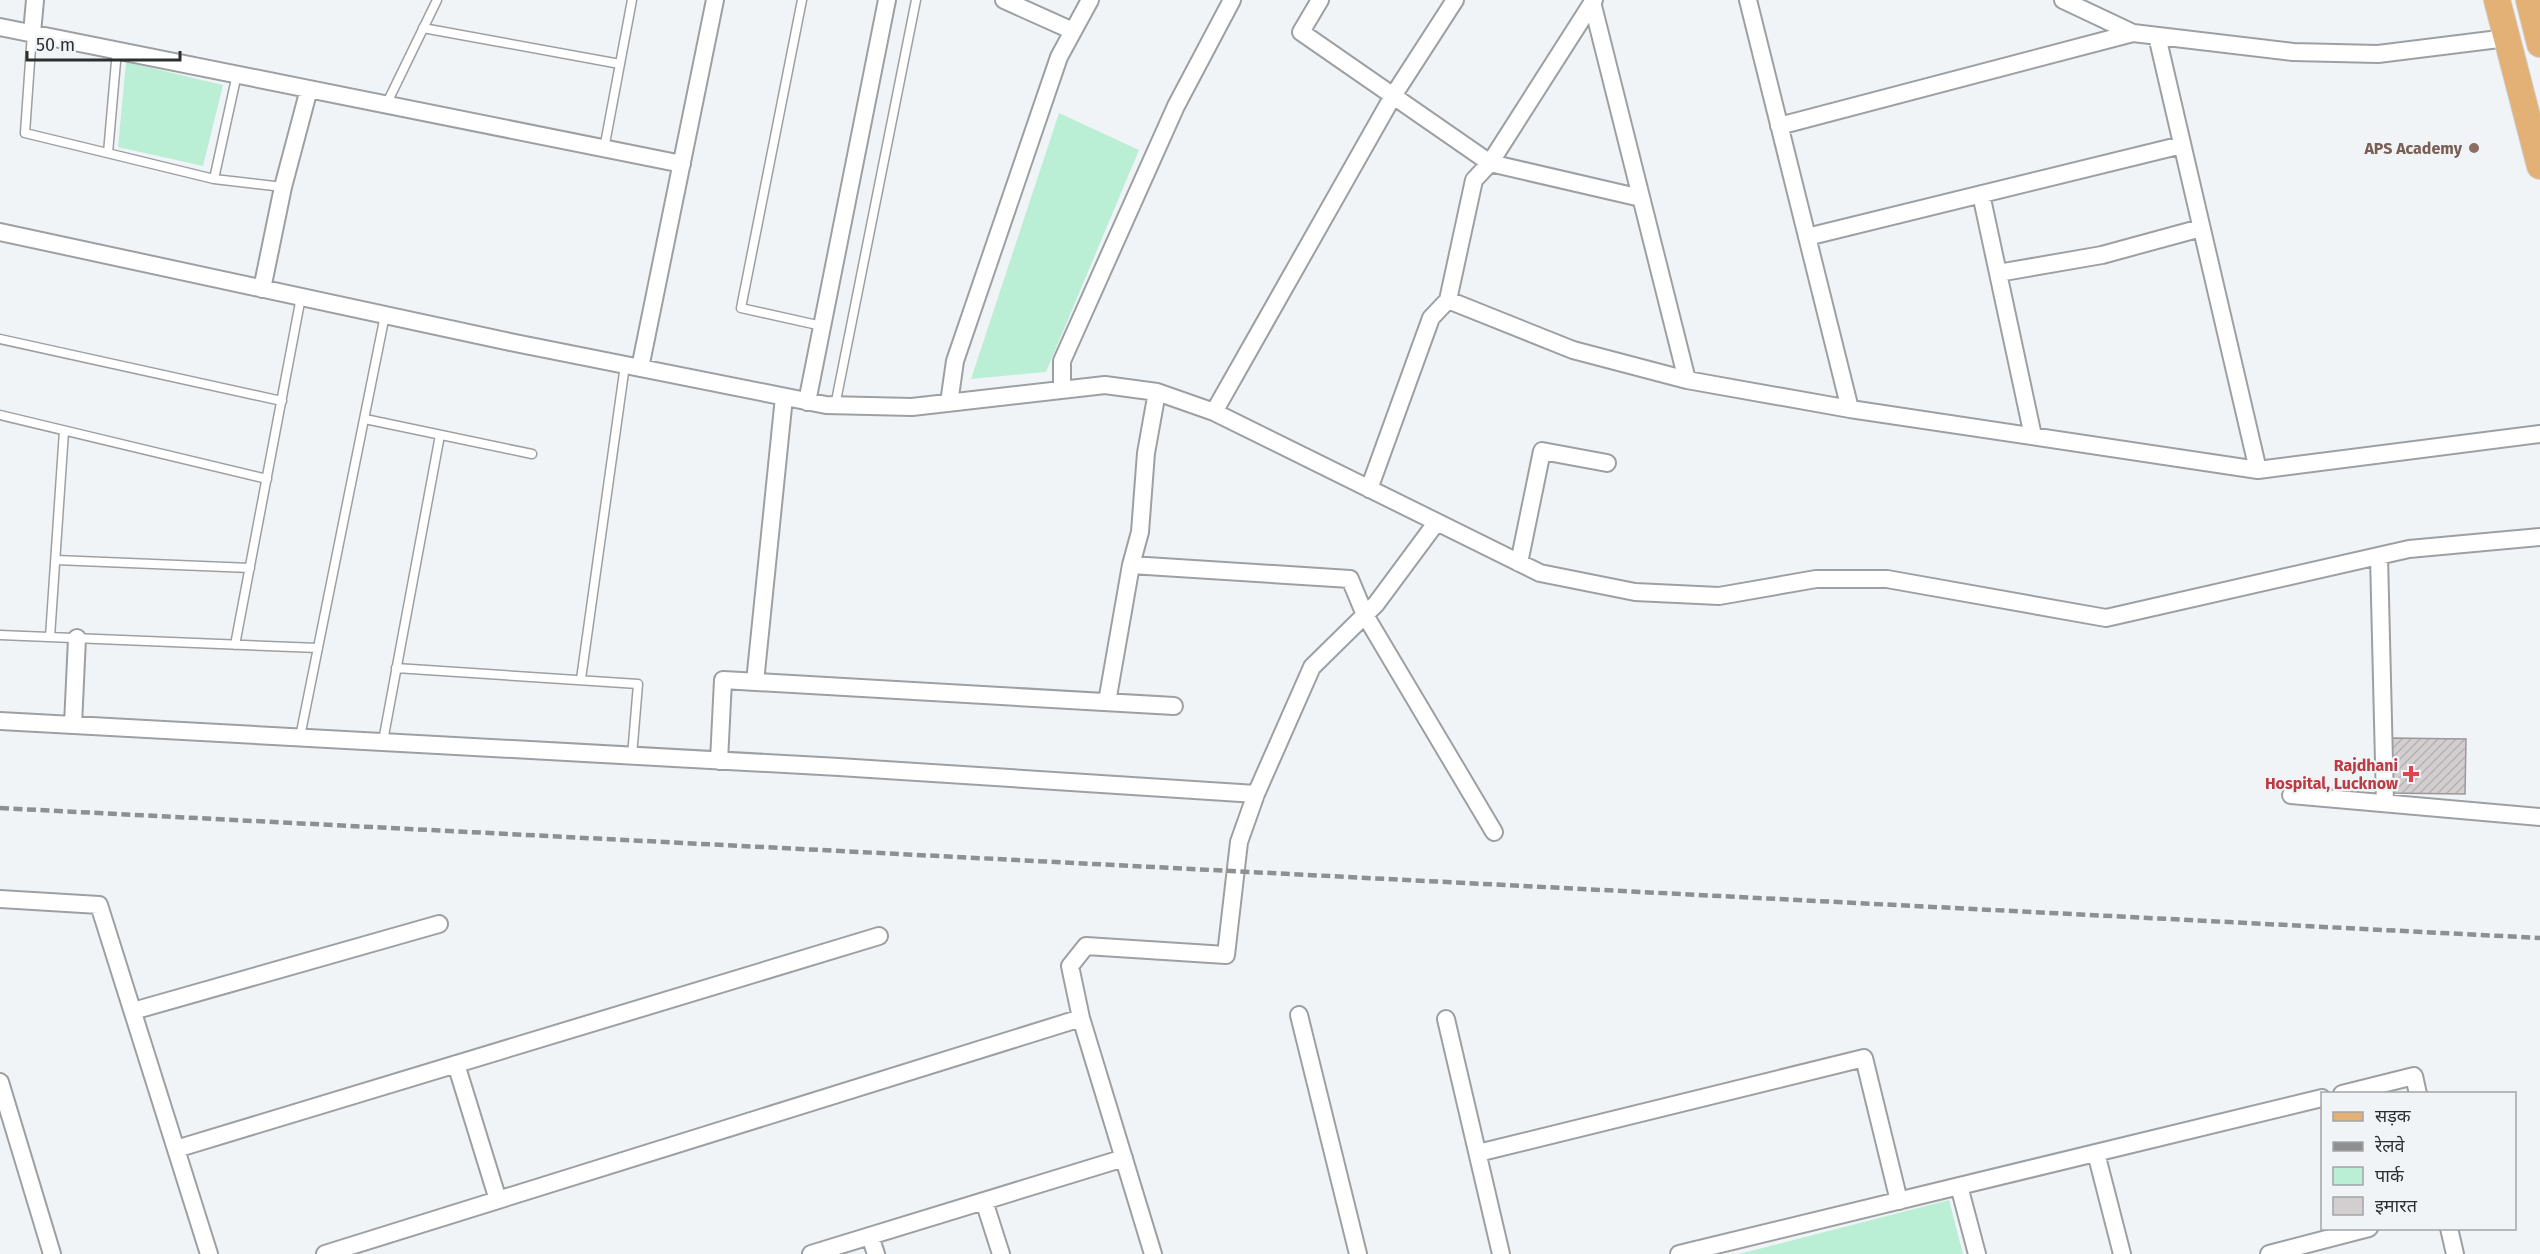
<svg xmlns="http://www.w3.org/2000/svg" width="2540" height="1254" font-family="'Fira Sans','Noto Sans Devanagari',sans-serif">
<defs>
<pattern id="building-hatch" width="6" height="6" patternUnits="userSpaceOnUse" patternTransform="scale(1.5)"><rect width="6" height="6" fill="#d3cfd1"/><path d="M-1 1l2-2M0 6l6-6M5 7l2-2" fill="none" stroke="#b5b2b4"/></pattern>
</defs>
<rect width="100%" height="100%" fill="#f1f4f7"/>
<path fill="#baeed5" d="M126,62l97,23 -20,81 -85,-19z
M1059,113l80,37 -93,222 -75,7z
M1949,1200l14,54h-224z"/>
<path fill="url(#building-hatch)" stroke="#9c989a" stroke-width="1.5" d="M2390,738l76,1 -1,55 -76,-1z"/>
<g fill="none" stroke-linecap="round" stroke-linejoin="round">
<defs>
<path id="lane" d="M802,0l-61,308 81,18
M423,28l197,36
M32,33l-7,100 189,46 23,-105
M386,105l51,-105
M604,149l28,-149
M108,153l9,-103
M214,179l69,8
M0,339l282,62
M835,406l81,-406
M0,415l267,64
M365,419l167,35
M56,560l194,8
M0,635l318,13
M50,637l14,-206
M235,645l66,-348
M396,668l242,16 -6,72
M581,679l44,-314
M300,737l85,-422
M383,741l57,-306"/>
<path id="street" d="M1004,0l69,31
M1320,0l-19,32 189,131 151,35
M1748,0l102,409
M2063,0l70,33 160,19 85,2 129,-16
M1592,2l95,378
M0,27l682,137
M32,33l3,-33
M2157,36l101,434
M1779,126l354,-93
M1981,194l52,242
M0,232l510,110 316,63 86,2 193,-22 52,7 57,20 326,161 95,19 84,4 97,-17h71l219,39 303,-69 131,-12
M1807,237l375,-92
M1998,273l104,-18 99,-27
M262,289l21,-102 26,-98
M1448,300l26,-120 16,-17 104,-163
M640,368l75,-368
M1062,390v-29l114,-255 56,-106
M807,402l80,-402
M949,403l6,-42 104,-304 31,-57
M1214,412l179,-316 62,-96
M1369,489l62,-171 17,-18 125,50 114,30 163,29 408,61 282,-36
M2379,556l6,247
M1519,563l23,-112 65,12
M1131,565l219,14 15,36 129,217
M755,682l29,-285
M1107,702l24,-137 9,-33 6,-79 11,-61
M0,721l839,46 417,27
M73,725l4,-87
M719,761l4,-81 451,26
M2291,795l249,22
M0,899l99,6 110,349
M133,1011l306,-87
M1299,1015l59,239
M1446,1019l55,235
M456,1064l42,136
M0,1082l52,172
M2342,1094l72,-18 4,18
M176,1149l703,-213
M1478,1153l386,-95 35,143
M2096,1153l26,101
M1959,1186l18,68
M984,1201l17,53
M2449,1228l6,26
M870,1236l6,18
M325,1254l756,-236
M811,1254l313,-96
M1153,1254l-72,-236 -11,-52 16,-20 140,9 13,-113 17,-48 56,-127 64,-63 60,-81
M1679,1254l643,-156
M2269,1254l100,-26"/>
<path id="primary" d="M2497,0l43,166
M2529,0l11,44"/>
</defs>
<use href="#lane" stroke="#9da0a3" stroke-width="11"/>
<use href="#street" stroke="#9da0a3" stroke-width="20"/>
<use href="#primary" stroke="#d1d1d1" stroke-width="28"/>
<use href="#lane" stroke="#fff" stroke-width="8"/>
<use href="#street" stroke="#fff" stroke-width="16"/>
<use href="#primary" stroke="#e3b076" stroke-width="26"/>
<path stroke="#8d8f91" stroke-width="4.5" stroke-dasharray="9 4.5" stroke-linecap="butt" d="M0,808l2540,130"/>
</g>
<circle fill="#8d6e63" stroke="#f1f4f7" stroke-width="2" cx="2474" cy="148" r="6"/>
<path fill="#e0444e" stroke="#f1f4f7" stroke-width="2" d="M2408 765h6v6h6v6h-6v6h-6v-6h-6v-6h6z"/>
<g text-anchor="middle" stroke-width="4.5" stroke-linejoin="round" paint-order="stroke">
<g font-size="16" font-weight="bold" fill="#785e54" stroke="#f1f4f7" text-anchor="end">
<text x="2462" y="154">APS Academy</text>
</g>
<g font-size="16" font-weight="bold" fill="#be3a42" stroke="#f1f4f7" text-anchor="end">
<text x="2398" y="771">Rajdhani<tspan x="2398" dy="18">Hospital, Lucknow</tspan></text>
</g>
</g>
<rect x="2321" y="1092" width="195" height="138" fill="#f1f4f7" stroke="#a3a5a7" stroke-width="1.5"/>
<rect x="2333" y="1112" width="30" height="9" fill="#e3b076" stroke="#a3a5a7" stroke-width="1.5"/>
<text x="2375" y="1122" font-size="18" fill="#2d2e2f">सड़क</text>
<rect x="2333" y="1142" width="30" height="9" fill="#8d8f91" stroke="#a3a5a7" stroke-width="1.5"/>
<text x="2375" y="1152" font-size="18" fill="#2d2e2f">रेलवे</text>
<rect x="2333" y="1167" width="30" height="18" fill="#baeed5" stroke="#a3a5a7" stroke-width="1.5"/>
<text x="2375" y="1182" font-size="18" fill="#2d2e2f">पार्क</text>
<rect x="2333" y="1197" width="30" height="18" fill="#d3cfd1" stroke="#a3a5a7" stroke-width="1.5"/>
<text x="2375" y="1212" font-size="18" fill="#2d2e2f">इमारत</text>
<path d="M27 51v9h153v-9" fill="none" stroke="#2d2e2f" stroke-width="3"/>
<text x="36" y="51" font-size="18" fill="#2d2e2f" stroke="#f1f4f7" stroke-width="4.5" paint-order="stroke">50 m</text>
</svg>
